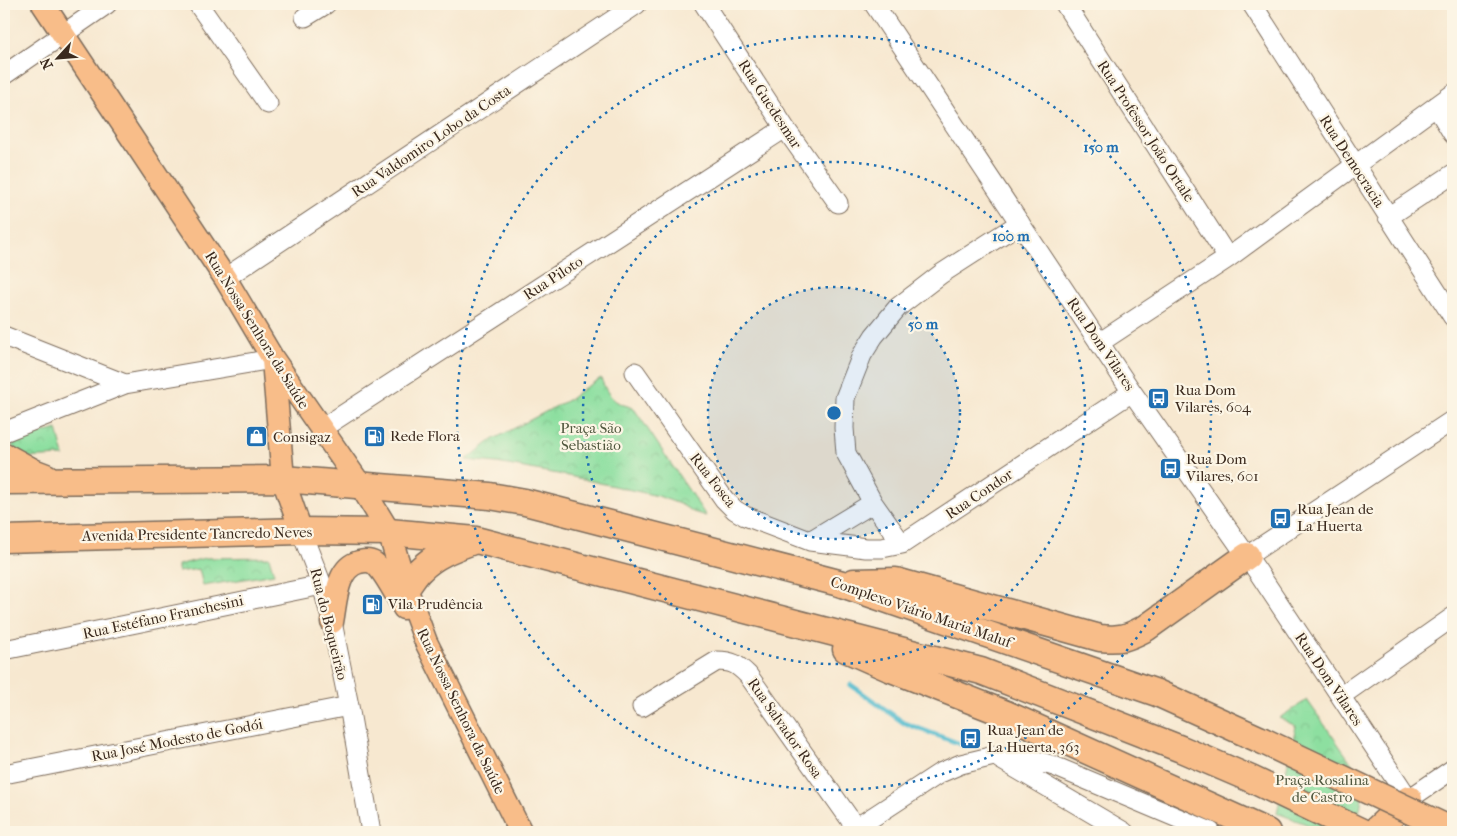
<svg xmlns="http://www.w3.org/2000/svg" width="1457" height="836" font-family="'IM FELL French Canon',serif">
<defs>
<pattern id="park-crowns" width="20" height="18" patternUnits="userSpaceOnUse" patternTransform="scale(1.25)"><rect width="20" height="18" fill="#8ddfa0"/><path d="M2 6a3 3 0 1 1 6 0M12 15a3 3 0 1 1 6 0" fill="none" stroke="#7bc089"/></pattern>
</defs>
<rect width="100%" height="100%" fill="#fcf5e5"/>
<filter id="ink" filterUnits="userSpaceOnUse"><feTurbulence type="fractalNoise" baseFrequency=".02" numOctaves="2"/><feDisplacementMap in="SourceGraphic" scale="10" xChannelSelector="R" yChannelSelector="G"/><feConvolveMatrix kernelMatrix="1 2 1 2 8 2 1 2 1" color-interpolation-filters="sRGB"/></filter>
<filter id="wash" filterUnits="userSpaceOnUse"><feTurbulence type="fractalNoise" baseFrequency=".0096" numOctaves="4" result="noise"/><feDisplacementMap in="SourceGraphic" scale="20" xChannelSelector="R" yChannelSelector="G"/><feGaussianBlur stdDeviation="1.12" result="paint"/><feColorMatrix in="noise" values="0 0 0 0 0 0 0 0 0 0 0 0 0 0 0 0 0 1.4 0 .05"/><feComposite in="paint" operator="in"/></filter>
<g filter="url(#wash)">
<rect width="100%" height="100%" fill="#f7e8d0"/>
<path fill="url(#park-crowns)" stroke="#64845f" d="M601,378c4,12 10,23 23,27 4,1 7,2 11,5l71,106 -13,-4 -11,-7 -24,-9 -89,-20 -72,-13 -31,-3 26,-20 78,-41 13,-10z
M57,429l7,27 -43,2 -9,-12 3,-5z
M269,557l5,17 -71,12 -4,-17 -21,3v-7l27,-7z
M1307,700l41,58 9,14 6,20 -3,17 -2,5 -5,5 -25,9 -14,-1 -37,-14 19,-87 -17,-8z"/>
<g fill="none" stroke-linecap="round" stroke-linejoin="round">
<path stroke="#52bccf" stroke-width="5" d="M851,685l53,38 59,22"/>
</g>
</g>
<g filter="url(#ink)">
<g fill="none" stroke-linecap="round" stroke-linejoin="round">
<defs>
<path id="minor" d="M198,4l70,100
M704,4l81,124 53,75
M874,4l258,388 126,180 158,238
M1065,4l163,254
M1252,4l201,313
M305,17l21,-13
M4,75l103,-71
M1436,106l17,28
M1388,217l65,-43
M225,278l412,-274
M4,336l121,48
M1099,343l129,-85 225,-164
M635,372l89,127 11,11 10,6 65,25 56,7h16l20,-4 230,-152
M321,429l464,-301
M4,432l121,-48 148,-25
M301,531l21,54 10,37 17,84 22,126
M810,541l63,-38
M902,544l-29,-41 -27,-50 -2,-25 1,-30 17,-43 12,-19 24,-29 43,-33 79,-51
M1247,556l206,-136
M4,650l318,-65
M1341,696l112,-79
M642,707l75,-46c15,0 20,3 31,14l111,157
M1000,759l124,73
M4,774l345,-68
M1409,799l44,-30
M850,832l90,-59 21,-9 33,-8 39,4 21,6 157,66
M1412,832l12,-10"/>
<path id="major" d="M43,4l182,274 48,81 88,127 28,46 17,56 20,54 95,190
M273,360l10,119 18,52
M332,622c4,-20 4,-54 27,-60 5,-1 10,-2 15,1 10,7 23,34 30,45"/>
<path id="highway" d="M4,456l29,16 13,5
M4,481l279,-2 207,17 35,6 314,81 318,110 104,47
M4,539l297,-8 88,1 87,8 505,131 200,78 70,30 111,53
M854,582l42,-1 204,57c21,2 27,0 46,-10l101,-72
M406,588c5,-6 9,-14 15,-19 15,-15 33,-21 52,-28
M846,649l43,19 117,46 261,118
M1374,832l35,-33"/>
</defs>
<use href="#minor" stroke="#7d6c5c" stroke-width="21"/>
<use href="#major" stroke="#7d6c5c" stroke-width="25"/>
<use href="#highway" stroke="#7d6c5c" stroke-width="29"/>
<use href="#minor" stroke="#fff" stroke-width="19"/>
<use href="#major" stroke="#f8bd89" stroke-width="22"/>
<use href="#highway" stroke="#f8bd89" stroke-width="26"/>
<defs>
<path id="highway-bridge" d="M1261,740l192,91"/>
</defs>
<use href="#highway-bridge" stroke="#7d6c5c" stroke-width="29" stroke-linecap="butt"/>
<use href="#highway-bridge" stroke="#f8bd89" stroke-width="26"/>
</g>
</g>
<circle cx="834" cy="413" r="126" fill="#1f6fb2" fill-opacity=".12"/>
<g fill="none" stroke="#1f6fb2" stroke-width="2.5" stroke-dasharray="2.5 5">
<circle cx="834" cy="413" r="126"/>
<circle cx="834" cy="413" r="251"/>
<circle cx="834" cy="413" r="377"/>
</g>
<defs>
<symbol id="bus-square" viewBox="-11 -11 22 22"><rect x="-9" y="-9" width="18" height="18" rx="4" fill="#1f6fb2" stroke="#fcf5e5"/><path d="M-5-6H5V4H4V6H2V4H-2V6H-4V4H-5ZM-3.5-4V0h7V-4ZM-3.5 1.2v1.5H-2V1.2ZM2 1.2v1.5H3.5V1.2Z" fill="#fff"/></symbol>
<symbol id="fuel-square" viewBox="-11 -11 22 22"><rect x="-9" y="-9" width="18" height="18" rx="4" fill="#1f6fb2" stroke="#fcf5e5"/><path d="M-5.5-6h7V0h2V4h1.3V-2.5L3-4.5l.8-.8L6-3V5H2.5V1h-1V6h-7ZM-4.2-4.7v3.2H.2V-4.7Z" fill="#fff"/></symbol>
<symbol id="shop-square" viewBox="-11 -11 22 22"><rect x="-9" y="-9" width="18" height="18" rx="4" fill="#1f6fb2" stroke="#fcf5e5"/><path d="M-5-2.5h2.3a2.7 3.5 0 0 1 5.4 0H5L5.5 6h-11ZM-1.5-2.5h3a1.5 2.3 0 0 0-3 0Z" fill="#fff"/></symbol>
</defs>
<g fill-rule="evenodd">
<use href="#bus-square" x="1146" y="386" width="25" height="25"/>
<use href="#fuel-square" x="362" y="424" width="25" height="25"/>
<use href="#shop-square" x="244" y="424" width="25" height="25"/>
<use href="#bus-square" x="1158" y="456" width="25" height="25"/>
<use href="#bus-square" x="1268" y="506" width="25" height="25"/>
<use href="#fuel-square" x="360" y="592" width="25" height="25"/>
<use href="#bus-square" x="958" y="726" width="25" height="25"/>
</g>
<g text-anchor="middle" stroke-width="4.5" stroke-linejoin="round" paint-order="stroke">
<g font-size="15" fill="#3b2a1e" stroke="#fcf5e5">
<text transform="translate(770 104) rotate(57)" y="5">Rua Guedesmar</text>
<text transform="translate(1146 131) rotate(57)" y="5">Rua Professor João Ortale</text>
<text transform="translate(431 141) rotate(-34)" y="5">Rua Valdomiro Lobo da Costa</text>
<text transform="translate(1352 161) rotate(57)" y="5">Rua Democracia</text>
<text transform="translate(553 278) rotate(-33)" y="5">Rua Piloto</text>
<text transform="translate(257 330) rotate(58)" y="5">Rua Nossa Senhora da Saúde</text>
<text transform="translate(1101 344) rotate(56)" y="5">Rua Dom Vilares</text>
<text transform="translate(713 480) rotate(52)" y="5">Rua Fosca</text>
<text transform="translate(979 494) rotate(-34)" y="5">Rua Condor</text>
<text transform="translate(197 534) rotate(-1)" y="5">Avenida Presidente Tancredo Neves</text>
<text transform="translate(921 612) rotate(19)" y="5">Complexo Viário Maria Maluf</text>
<text transform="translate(163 617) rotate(-12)" y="5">Rua Estéfano Franchesini</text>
<text transform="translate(329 624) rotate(76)" y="5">Rua do Boqueirão</text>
<text transform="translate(1329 679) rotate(56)" y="5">Rua Dom Vilares</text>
<text transform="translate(461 711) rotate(64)" y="5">Rua Nossa Senhora da Saúde</text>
<text transform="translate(785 728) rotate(55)" y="5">Rua Salvador Rosa</text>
<text transform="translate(177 740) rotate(-11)" y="5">Rua José Modesto de Godói</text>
</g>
<g font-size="15" fill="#3b2a1e" stroke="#fcf5e5" text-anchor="start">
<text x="1175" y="395">Rua Dom<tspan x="1175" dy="17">Vilares, 604</tspan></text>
<text x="390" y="441">Rede Flora</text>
<text x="273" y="442">Consigaz</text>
<text x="1186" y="464">Rua Dom<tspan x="1186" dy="17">Vilares, 601</tspan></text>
<text x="1297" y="514">Rua Jean de<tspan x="1297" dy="17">La Huerta</tspan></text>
<text x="388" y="609">Vila Prudência</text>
<text x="987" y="735">Rua Jean de<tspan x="987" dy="17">La Huerta, 363</tspan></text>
</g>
<g font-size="15" fill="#50573e" stroke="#fcf5e5">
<text x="591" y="433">Praça São<tspan x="591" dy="17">Sebastião</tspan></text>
<text x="1322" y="785">Praça Rosalina<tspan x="1322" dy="17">de Castro</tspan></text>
</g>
</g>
<circle cx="834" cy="413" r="8" fill="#1f6fb2" stroke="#fcf5e5" stroke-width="2.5"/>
<g font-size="15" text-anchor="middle" font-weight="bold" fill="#1f6fb2" stroke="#fcf5e5" stroke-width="4.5" stroke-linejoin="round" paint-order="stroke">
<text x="1101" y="152">150 m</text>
<text x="1011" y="241">100 m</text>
<text x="923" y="329">50 m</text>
</g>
<rect width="1457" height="836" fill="none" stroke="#fcf5e5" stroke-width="20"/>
<g transform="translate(58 58) rotate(244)" stroke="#fcf5e5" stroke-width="4" paint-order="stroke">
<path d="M0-4L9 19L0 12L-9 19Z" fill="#3b2a1e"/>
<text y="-8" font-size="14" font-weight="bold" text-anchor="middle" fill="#3b2a1e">N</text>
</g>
</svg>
